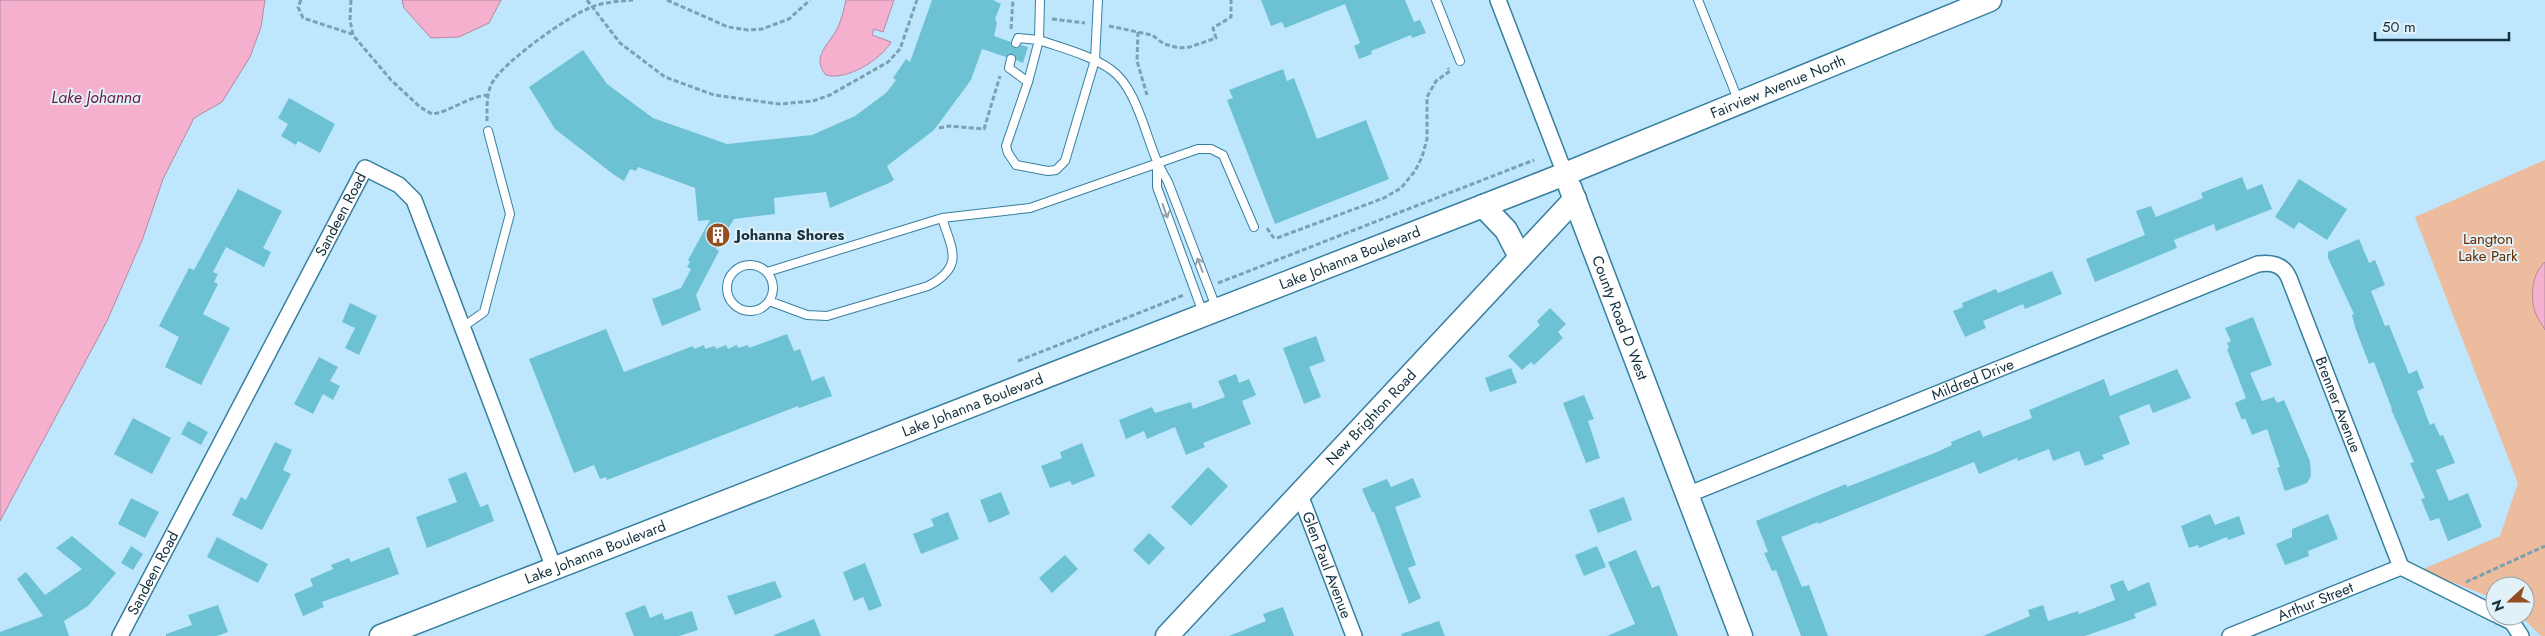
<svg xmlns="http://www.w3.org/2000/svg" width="2545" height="636" font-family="Jost,sans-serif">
<rect width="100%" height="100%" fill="#bee7fd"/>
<path fill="#edbb9d" d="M2545,160v476h-4l-20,-20h4v-30h-30v13l-74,-29 79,-34 18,-53 -103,-266z"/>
<path fill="#f5b0ce" stroke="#b28aa3" d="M0,0h265l-4,27 -11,30 -28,45 -28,16 -31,61 -20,59 -36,83 -107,200z
M402,0h99l-12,23 -30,14 -28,1 -27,-30z
M846,0h48l-11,32 -9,-3 -2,6 19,7c-10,18 -45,39 -65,33 -16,-18 4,-31 12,-48 4,-9 6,-18 8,-27z
M2545,262v68c-3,-6 -8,-12 -10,-18 -5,-16 -3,-39 10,-50z"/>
<path fill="#6cc2d3" d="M932,0h61l8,4 -6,15 2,4 -3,13 17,6 3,6 7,-3 7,2 -5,16 -7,-3 -3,-6 -7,3 -24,-8 -11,31 -37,50 -47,36 7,14 -5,3 -59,25 -4,-16 -28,3 -24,3 1,16 -41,5 -18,30 3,2 -23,44 5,15 -39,16 -10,-27 29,-11 10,-19 -4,-2 3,-5 -2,-2 22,-40 -12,1 -3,-33 -57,-21 -2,4 -6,-2 -6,12 -11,-7 -58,-45 -26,-42 54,-37 24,34 46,34 74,26 85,-9 43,-19 31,-23 10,-13 -3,-2 13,-19 4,3z
M1261,0h144l9,22 6,-2 6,13 -14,5 -1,-3 -40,16 1,3 -13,5 -5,-13 6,-3 -15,-39 -60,24 -3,-6 -11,4z
M1283,69l4,12 7,-3 23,61 49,-19 23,59 -114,45 -48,-124 6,-2 -4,-8z
M289,98l46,26 -15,29 -22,-12 -2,4 -15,-9 7,-12 -10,-6z
M2242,177l5,13 15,-6 10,25 -56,22 -2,-7 -40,16 3,8 -82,34 -9,-23 59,-24 -9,-24 15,-5 5,11 47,-19 -2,-5z
M2299,179l48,30 -20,31 -28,-18 -5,7 -19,-12z
M238,189l44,22 -19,37 8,4 -7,15 -38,-20 -13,25 5,2 -4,8 4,2 -15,30 27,14 -29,57 -36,-18 14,-30 -20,-11 30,-58 5,2z
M2359,239l10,24 6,-3 10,25 -14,6 14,35 4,-1 20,49 8,-4 7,18 -7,3 13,34 4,-2 6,13 3,-1 12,28 -19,7 13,31 19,-8 14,34 -34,14 -9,-23 -9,3 -9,-22 4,-1 -15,-35 4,-1 -23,-53h1l-18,-47 -5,2 -14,-37 -3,-12 2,-1 -26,-56v-6z
M2052,271l10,23 -37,15 -2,-5 -40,17 3,7 -21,9 -12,-26 10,-4 -1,-4 34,-14 2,4z
M350,303l27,13 -18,39 -14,-7 10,-20 -13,-6z
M1550,308l16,16 -8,8 5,6 -29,27 -3,-3 -9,8 -14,-14 32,-31 -3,-4z
M2253,317l19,48 -22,8 12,28 12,-4 3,6 7,-3 26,61 1,15 -4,7 -22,8 -8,-23 3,-1 -13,-38 -15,6 -7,-17 -3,2 -7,-17 11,-5 -19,-49 2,-1 -2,-5 4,-2 -6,-13z
M606,329l18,43 69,-26 1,3 10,-4 1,4 10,-3 1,3 10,-4 2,4 9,-4 1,3 10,-3 1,3 38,-14 7,17 6,-2 12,32 12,-5 8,20 -33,12 -1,-2 -191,74 -1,-3 -6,2 -6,-14 -20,8 -45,-114z
M1316,336l9,25 -16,6 12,30 -17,7 -21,-56z
M319,357l19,10 -8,14 10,5 -7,14 -10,-6 -10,20 -19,-10z
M1511,368l6,15 -27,9 -5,-14z
M2177,369l14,29 -38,15 -4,-9 -30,12 11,28 -28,11 2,4 -19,7 -6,-15 -26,10 -4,-12 -31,12 -1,-3 -38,16 -5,-12 -156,62v-2l-37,15 21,50 7,-2 19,51h-27l-25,-66 -4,1 -8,-18 4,-1 -12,-31 90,-37 1,3 90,-35 15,-7 -1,-3 29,-12 3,7 49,-19 -3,-8 75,-31 6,17z
M1236,374l3,9 10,-4 7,16 -14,6 9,23 -48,19 2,4 -19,8 -11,-28 -28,12 -3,-8 -18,8 -7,-19 33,-13 3,6 36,-11 2,7 32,-12 -7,-16z
M1584,395l10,24 -6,2 12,37 -14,5 -23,-60z
M133,418l38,20 -19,36 -38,-20z
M188,421l20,11 -7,13 -20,-11z
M275,442l17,8 -9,20 8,4 -29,56 -30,-15 9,-18 5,3z
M1082,443l13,33 -23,9 -2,-4 -20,7 -9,-22 21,-8 -2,-6z
M1208,467l20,19 -37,40 -20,-19z
M466,472l13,32 2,3 7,-3 6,17 -67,27 -11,-31 41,-15 -9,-23z
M1413,478l8,19 -26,10 21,58 -8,3 13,30 -12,6 -35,-92h-2l-10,-23 25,-10 4,8z
M1001,492l9,22 -21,9 -9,-23z
M1624,497l8,23 -34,13 -9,-23z
M131,498l28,14 -14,26 -27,-14z
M948,512l11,27 -38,15 -8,-20 21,-8 -3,-7z
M2210,514l5,11 24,-9 6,18 -17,6 -1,-3 -28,11 -1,-3 -9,3 -8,-22z
M2328,514l10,25 -30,12 1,5 -24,9 -9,-21 16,-7v-8z
M1149,533l16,15 -16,17 -16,-15z
M72,536l44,37 -28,33 -24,15 5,15h-69v-4l43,-16 -26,-37 9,-7 19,23 37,-26 -26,-21z
M217,537l51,27 -10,19 -51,-26z
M131,546l12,8 -10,16 -12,-7z
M1597,546l9,21 -22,9 -9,-21z
M389,547l10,27 -77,28 2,5 -21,9 -9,-22 19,-8 -3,-7 23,-10 -2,-4 18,-7 2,4z
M1636,550l16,38 7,-3 19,51h-71l28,-12 -27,-62z
M1065,555l13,14 -26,24 -13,-15z
M865,563l17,43 -13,5 -6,-14 -9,4 -11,-29z
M2123,580l5,11 21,-9 8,23 -23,9 2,4 -51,18h-102l47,-20 -2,-6 15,-5 5,16 30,-10 1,3 36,-14 -5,-15z
M775,581l7,16 -47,18 -8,-19z
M218,605l10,27 -11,4h-51v-2l26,-9 -4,-10z
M645,605l5,13 12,-5 3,7 27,-9 6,19 -19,6h-45l-9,-23z
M1283,607l11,29h-65l37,-15 -3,-7z
M814,619l7,17h-47v-1z
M1439,621l6,15h-43l-1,-2z"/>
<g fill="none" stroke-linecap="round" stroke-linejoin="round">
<defs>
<path id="lane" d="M1098,0l-3,60 -30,101 -9,9 -8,1 -32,-6 -8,-12 -2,-7 22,-64 11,-42c23,8 51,15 71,29 26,17 35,65 47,92 3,7 7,14 11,21l48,125
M1436,0l24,61
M1698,0l41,102
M1016,43l2,-5 21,2 1,-40
M1011,59l-2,9 19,14
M1157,163v24l46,126
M727 288a23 23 0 1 1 46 0a23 23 0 1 1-46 0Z
M767,272l175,-54 88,-10 168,-59h13l12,6 31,72
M769,301l38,14 20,1 101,-30c37,-20 24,-36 14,-68
M463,327l21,-15 26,-98 -22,-83"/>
<g id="street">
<path d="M1498,0l67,174"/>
<path id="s1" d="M1299,492l55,144"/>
<path id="s2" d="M1687,495l571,-231c14,-2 25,0 31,14l112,289"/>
<path d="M2401,567l94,47"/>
<path d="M2499,616l13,6 9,14"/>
<path id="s3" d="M120,636l245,-468 34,17 15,15 140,368"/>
<path id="s4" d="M2230,636l171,-69"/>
</g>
<g id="secondary">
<path id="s5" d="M1570,187l171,449"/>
<path d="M1483,206l23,24 14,27"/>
<path id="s6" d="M381,636l1184,-462 425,-174"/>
<path id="s7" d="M1167,636l408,-437"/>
</g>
</defs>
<use href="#lane" stroke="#387f9f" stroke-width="10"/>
<use href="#street" stroke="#387f9f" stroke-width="18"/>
<use href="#secondary" stroke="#387f9f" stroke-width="25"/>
<path stroke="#7ba0b2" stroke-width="3" stroke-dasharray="5 2.5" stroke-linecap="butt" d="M301,0l-3,7 5,11 49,16
M351,0l-1,20 3,15 38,45 29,27 12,7c20,-3 37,-18 57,-19
M587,0l33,43 45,34 49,18 65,9 34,-3 17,-6 58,-33 12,-13 17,-49
M667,0l61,27 20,3 14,-1 27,-10 21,-19
M1052,19l33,4
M1109,26l43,9 12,9 15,4 11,-1 26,-9 -3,-10 18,-11v-17
M1011,29l2,-29
M1138,32l-1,29 10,34
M487,121c0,-14 -1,-30 7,-41 13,-20 75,-65 98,-73 12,-5 28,-6 41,-7
M939,128l10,-2 35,3 16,-53
M1267,228l6,9 4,1 107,-40 17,-10 14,-17 7,-14 5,-18v-42l9,-16 14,-10 -2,-3
M1218,283l316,-123
M1018,361l166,-66
M2466,582l79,-36"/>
<use href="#lane" stroke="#fff" stroke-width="8"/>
<use href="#street" stroke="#fff" stroke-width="15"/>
<use href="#secondary" stroke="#fff" stroke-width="22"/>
</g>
<defs><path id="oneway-shaft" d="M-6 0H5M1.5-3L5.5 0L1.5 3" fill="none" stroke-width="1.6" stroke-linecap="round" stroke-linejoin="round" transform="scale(1.25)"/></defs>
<g stroke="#95a2a9">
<use href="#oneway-shaft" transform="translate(1165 211) rotate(70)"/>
<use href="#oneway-shaft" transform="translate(1200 265) rotate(-111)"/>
</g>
<defs>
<symbol id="building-disc" viewBox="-11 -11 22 22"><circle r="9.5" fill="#924e20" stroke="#e2f0f7"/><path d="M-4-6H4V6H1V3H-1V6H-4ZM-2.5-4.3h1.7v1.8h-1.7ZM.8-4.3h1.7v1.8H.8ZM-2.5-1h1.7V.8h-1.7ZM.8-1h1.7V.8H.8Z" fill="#fff"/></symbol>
</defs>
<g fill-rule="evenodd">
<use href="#building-disc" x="704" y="221" width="28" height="28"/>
</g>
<g text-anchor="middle" stroke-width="4" stroke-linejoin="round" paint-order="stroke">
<g font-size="15" fill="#14313f" stroke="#e2f0f7">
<text dy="5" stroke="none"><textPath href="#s6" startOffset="1501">Fairview Avenue North</textPath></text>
<text dy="5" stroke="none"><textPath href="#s3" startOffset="476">Sandeen Road</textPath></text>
<text dy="5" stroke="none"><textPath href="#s6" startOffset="1040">Lake Johanna Boulevard</textPath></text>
<text dy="5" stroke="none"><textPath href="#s5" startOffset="140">County Road D West</textPath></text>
<text dy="5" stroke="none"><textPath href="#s2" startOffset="308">Mildred Drive</textPath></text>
<text dy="5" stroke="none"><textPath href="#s2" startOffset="789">Brenner Avenue</textPath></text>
<text dy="5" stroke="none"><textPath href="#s6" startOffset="635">Lake Johanna Boulevard</textPath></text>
<text dy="5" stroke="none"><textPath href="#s7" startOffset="299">New Brighton Road</textPath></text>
<text dy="5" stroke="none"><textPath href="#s6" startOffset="230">Lake Johanna Boulevard</textPath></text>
<text dy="5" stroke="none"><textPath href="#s1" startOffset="78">Glen Paul Avenue</textPath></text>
<text dy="5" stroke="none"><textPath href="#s3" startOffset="71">Sandeen Road</textPath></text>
<text dy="5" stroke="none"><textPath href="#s4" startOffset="92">Arthur Street</textPath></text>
</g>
<g font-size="15" font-weight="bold" fill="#14313f" stroke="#e2f0f7" text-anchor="start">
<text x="736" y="240">Johanna Shores</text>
</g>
<g font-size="15" fill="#642c00" stroke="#e2f0f7">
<text x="2488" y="244">Langton<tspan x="2488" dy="17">Lake Park</tspan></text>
</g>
<g font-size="16" font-style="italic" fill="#681a44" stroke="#e2f0f7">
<text x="96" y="103">Lake Johanna</text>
</g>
</g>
<g transform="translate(2510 601) rotate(249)"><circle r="24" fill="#e2f0f7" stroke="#90a4ad"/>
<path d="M0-4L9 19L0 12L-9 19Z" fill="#924e20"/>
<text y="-8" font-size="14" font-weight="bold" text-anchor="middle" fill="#14313f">N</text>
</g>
<path d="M2375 32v8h134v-8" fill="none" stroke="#14313f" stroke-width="2.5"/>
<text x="2382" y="32" font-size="15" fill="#14313f" stroke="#e2f0f7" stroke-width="4" paint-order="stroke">50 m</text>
</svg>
